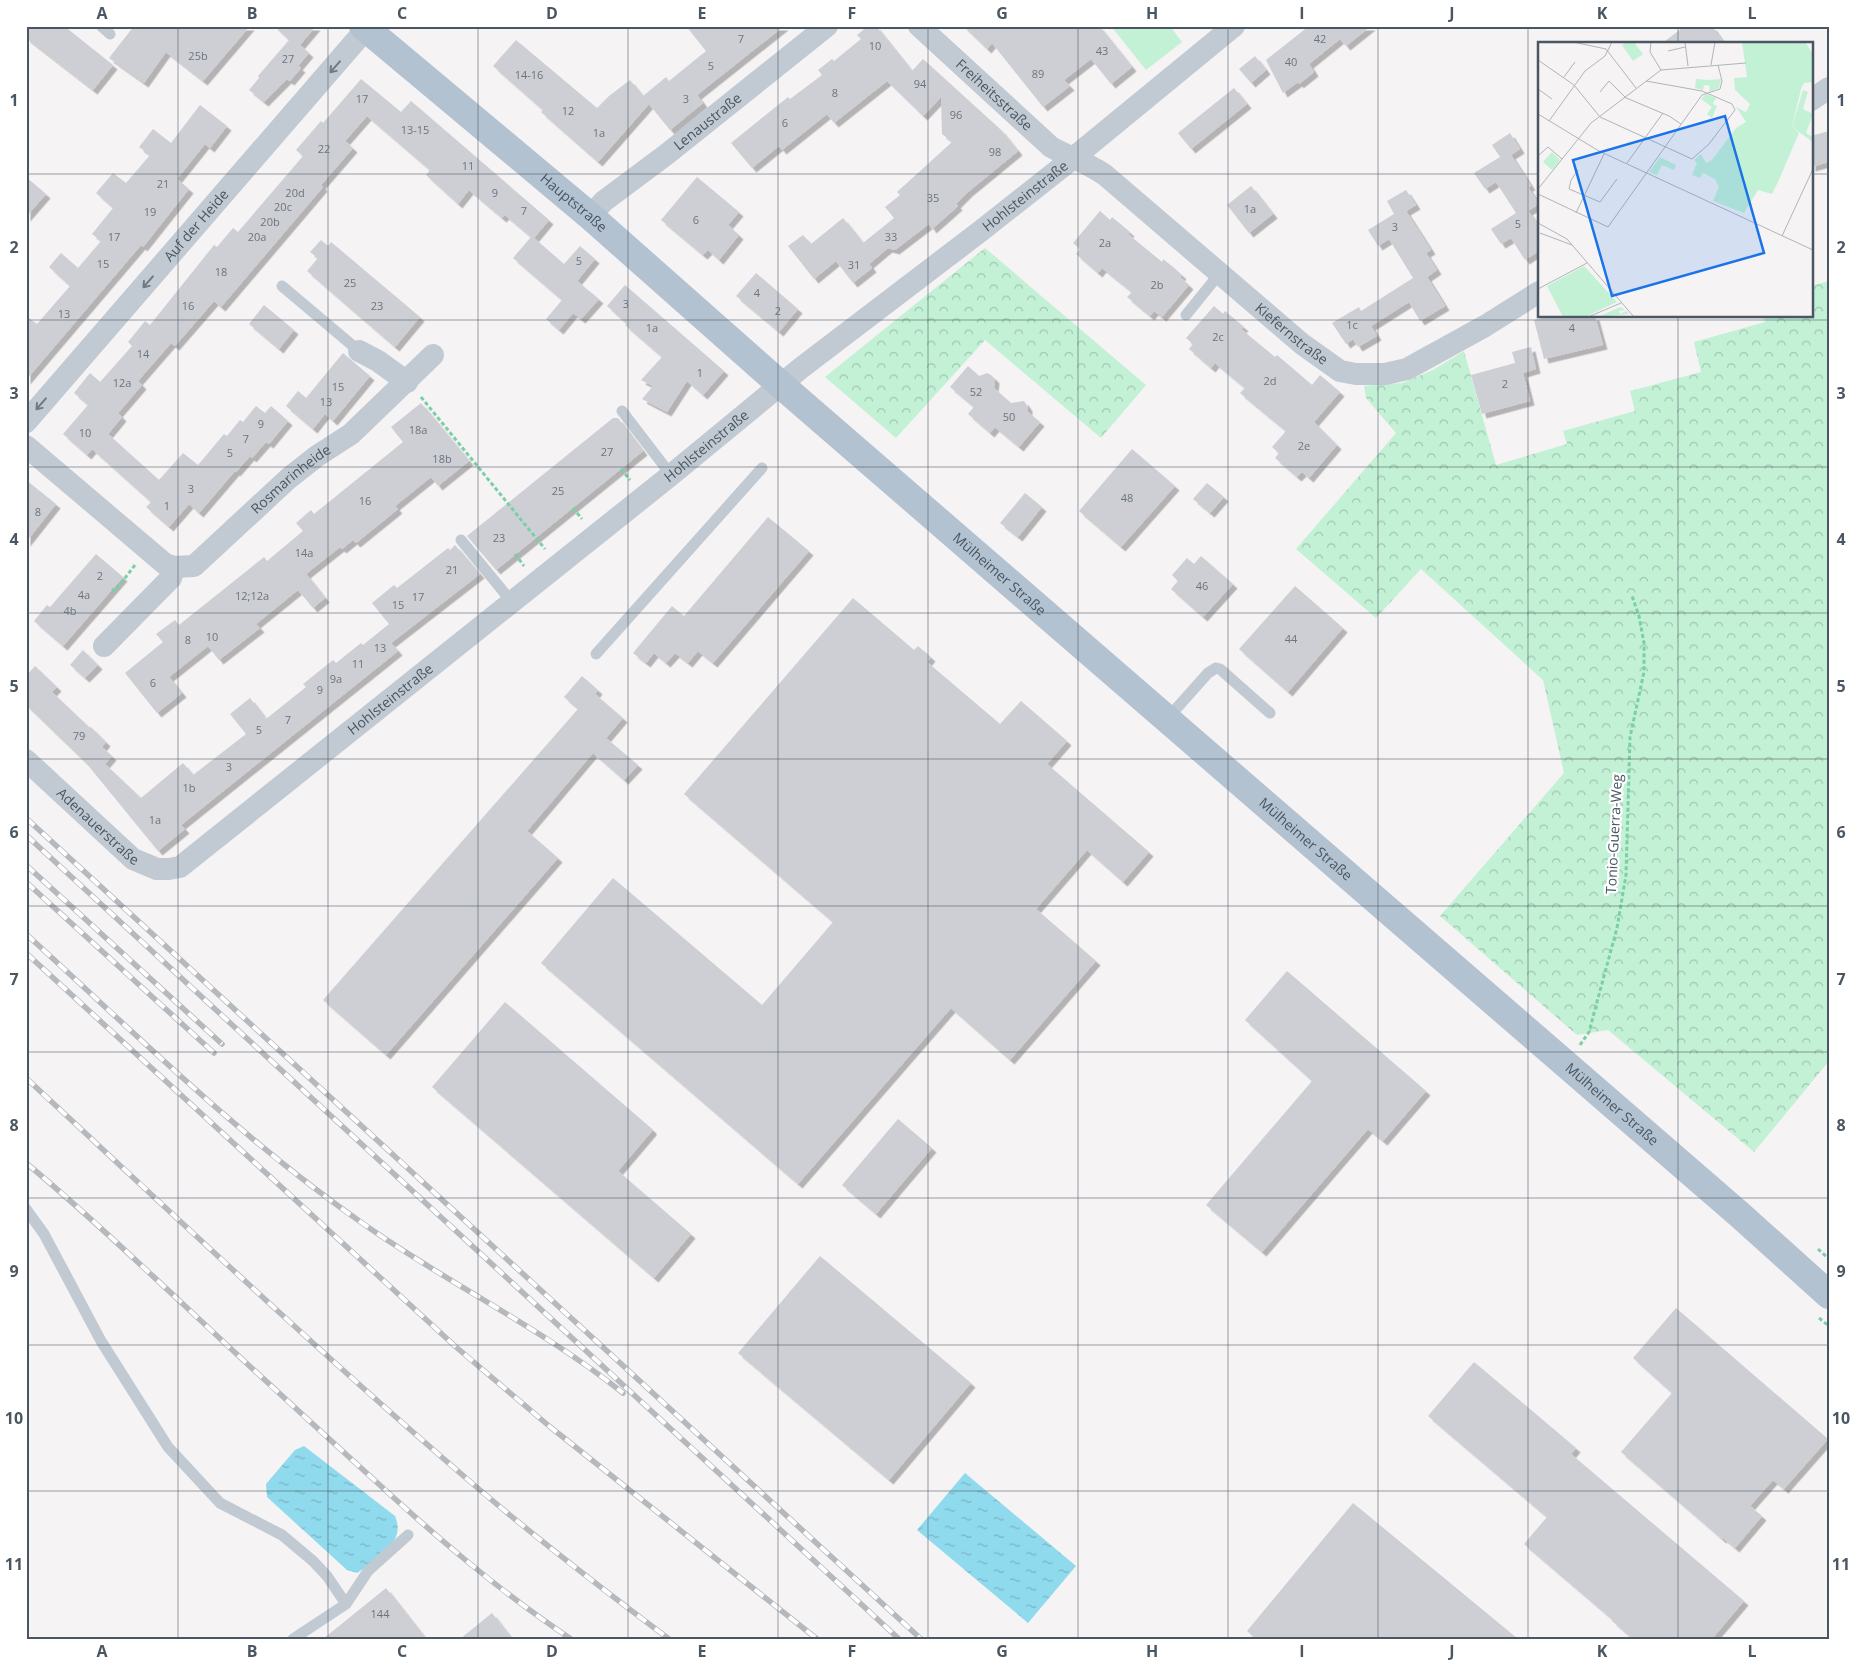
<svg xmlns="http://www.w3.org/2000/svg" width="1855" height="1665" font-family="'Open Sans',sans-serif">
<defs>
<pattern id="forest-crowns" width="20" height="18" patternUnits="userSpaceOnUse" patternTransform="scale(1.25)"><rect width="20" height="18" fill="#c3f1d5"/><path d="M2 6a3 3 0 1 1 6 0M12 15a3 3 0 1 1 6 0" fill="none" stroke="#a0c6b0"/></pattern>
<pattern id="water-ripples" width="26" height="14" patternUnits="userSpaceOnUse" patternTransform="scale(1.25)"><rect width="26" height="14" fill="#90daee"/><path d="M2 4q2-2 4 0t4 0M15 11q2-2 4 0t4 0" fill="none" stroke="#78b4c4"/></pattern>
<filter id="shadow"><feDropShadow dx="4.5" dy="4.5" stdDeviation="0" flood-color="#0004"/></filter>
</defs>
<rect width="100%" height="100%" fill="#f5f3f3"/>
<path fill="#c3f1d5" d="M1111,26h59l12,16 -36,28z"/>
<path fill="url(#forest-crowns)" d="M985,248l161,137 -45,53 -116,-98 -89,98 -71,-61z
M1829,281v780l-75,91 -146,-122 -31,5 -137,-119 124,-143 -21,-93 -122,-111 -45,49 -80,-69 100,-116 -30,-35 -2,-12 38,-3 31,-13 31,-19 32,114 71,-21 -4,-13 72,-20 -5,-20 71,-19 -7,-30 71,-20 -1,-6h47v-30z"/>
<path fill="url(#water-ripples)" d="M304,1446l91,70c3,7 4,15 0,23 -5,9 -28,28 -38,34l-10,-3 -80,-73 -1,-13 29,-34z
M965,1473l111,93 -48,57 -111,-93z"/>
<path fill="#cdcfd5" filter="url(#shadow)" d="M26,26h38l49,39 -20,25 -67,-52z
M134,26h116l-47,55 -37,-29 -22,31 -35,-25z
M274,26h42l-16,19 9,8 -11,13 3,2 -11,13 -3,-2 -23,23 -15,-12 10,-12 -1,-2 31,-36z
M686,26h98l-87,69 6,8 -33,27 -21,-26 -51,58 -57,-50 2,-2 -50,-44 23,-26 81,68 12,-12 21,-16 13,16 23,-19 3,4 37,-30z
M868,26h8l36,45 11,-12 78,71 17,21 -50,41 -12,12 2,2 -26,23 -3,-5 -34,26 -7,-2 -19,16 3,4 -19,15 -17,-22 -22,18 -26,-33 15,-11 8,9 32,-26 20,25 31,-25 -9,-11 15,-12 -3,-3 55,-50 -10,-8 -1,-37 -18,19 -36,-35 -53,42 -7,-9 -45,36 -3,-4 -27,22 -21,-25 57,-46 2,2 32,-24 -4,-5 14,-11 2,2 27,-22 -4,-4z
M963,26h136l33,41 -21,17 -20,-25 -27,21 6,6 -27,21 -51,-64 -5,6z
M1309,26h62l-25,20 -6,-7 -31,25 5,8 -15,12 -1,-2 -15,11 -17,-33z
M1685,26h27l13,18h-64z
M1255,56l11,14 -15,13 -12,-14z
M361,79l40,33 10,-11 138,119 -15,18 30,26 16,-18 15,13 -18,22 22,18 -18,20 -8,-6 -14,17 -13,-11 16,-19 -49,-42 18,-21 -26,-22 -3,3 -33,-28 -11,14 -32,-29 4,-5 -63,-54 -22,25 8,7 -32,37 2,2 -102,120 -7,-6 -39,45 -4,-3 -33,38 4,4 -24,28 4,4 -14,17 51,46 24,-27 15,12 26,-31 3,2 13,-16 3,2 13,-16 9,7 6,-7 17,15 -19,23 -3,-2 -14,16 -2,-2 -14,16 -1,-1 -36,42 -10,-9 -20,23 -23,-20 5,-5 -59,-53 -5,6 -24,-21 25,-29 -14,-12 16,-20 10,9 32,-36 -4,-4 17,-21 5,4 64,-80 3,2 16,-19 5,4 65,-76 -7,-6 25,-29 2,2z
M1234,88l13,16 -56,45 -13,-16z
M200,105l27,21 -17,22 -5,-4 -28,35 12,10 -46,58 -2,-2 -115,135v-64l11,8 33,-38 -21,-19 12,-14 17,15 23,-27 -9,-7 21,-26 -17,-15 17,-20 13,10 24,-28 -11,-8 14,-18 18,14z
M1829,131v31l-18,5v-31z
M1510,133l10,16 -9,6 20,31 -3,1 11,17 -11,7 11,15v25l-14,9 -14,-22 -10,6 -10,-15 25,-16 -20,-31 -11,7 -11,-16 26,-16 -8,-12z
M26,177l20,17 -20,23z
M697,177l42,35 -11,13 11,10 -20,25 -11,-10 -5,5 -42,-35z
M1251,186l22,28 -24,19 -22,-28z
M1406,190l10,15 -10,6 25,39 -5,3 11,17 -10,7 18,29 -25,15 -11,-19 -38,24 6,10 -19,11 -5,-8 -7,5 -14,-21 27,-16 2,4 52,-33 -24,-39 -11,7 -10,-16 26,-16 -7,-13z
M1100,211l10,9 2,-3 18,15 -2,2 34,28 1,-3 10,8 9,8 -2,2 9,8 -27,32 -8,-6 -4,5 -23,-19 5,-5 -30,-24 -4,5 -22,-19 4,-5 -7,-6z
M321,240l7,6 3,-4 89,75 -25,30 -88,-76 11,-13 -8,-6z
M756,273l42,36 -19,23 -43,-36z
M625,285l99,86 -21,24 -16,-14 -20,31 -25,-13 11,-13 -12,-6 21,-23 -37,-32 2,-1 -20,-18z
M264,305l30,25 -15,19 -30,-25z
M1214,306l9,8 2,-3 19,16 -3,2 34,28 2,-2 35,30 8,-10 20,17 -26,30 23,23 -28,33 -7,-6 -5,5 -22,-19 4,-5 -7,-6 14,-16 -46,-38 5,-5 -30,-25 -4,5 -22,-19 4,-5 -7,-6z
M1548,316h47l8,29 -59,14 -10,-39z
M1531,347l5,22 -13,4 7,28 -48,13 -11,-39 44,-12 -3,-11z
M343,353l27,23 -37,45 -8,-7 -12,15 -27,-23 12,-15 8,7z
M968,366l11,10 8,-3 4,2 4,4 -1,9 17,15 13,-2 4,6v5l12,10 -21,25 -24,-20 -5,6 -22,-19 6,-7 -24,-20z
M421,403l48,58 -31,25 -7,-9 -36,29 3,3 -42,34 -3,-3 -11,9 -2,-2 -34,27 19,24 -12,10 -15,-18 -42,34 4,4 -41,32 -11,-14 -39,31 13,16 -25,20 -32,-40 38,-31 -7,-8 19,-14 4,5 85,-68 3,4 36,-30 -7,-8 15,-13 3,4 89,-72 -12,-15z
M613,418h5l25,33 -147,119 -29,-34z
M1132,449l43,37 -54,61 -42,-36z
M26,480l30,24 -30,38z
M1207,483l17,14 -14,16 -17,-14z
M1025,493l17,14 -24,30 -18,-14z
M768,517l41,34 -96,112 -15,-12 -10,12 -13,-10 -9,10 -12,-10 -8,10 -13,-10 39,-47 12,10z
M455,545l25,29 -89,69 7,8 -217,174 4,4 -27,22 -71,-87 -61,-59v-29l9,-10 22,21 -5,5 38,36 1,-1 15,15 -4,5 10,9 -7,8 36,34 42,-35 10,12 53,-41 -16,-20 20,-16 16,21 40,-32 -3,-3 30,-24 3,3 25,-20 2,2 26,-21 -17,-21 22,-18 3,3 51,-40 2,2z
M96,554l27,23 -60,69 -29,-25 13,-16 3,2z
M1201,556l32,28 -30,33 -32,-28 7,-8 -6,-6 15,-17 7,6z
M1295,586l48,42 -55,64 -49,-43z
M853,598l61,52 4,-4 7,6 6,5 -4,5 73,62 21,-23 46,40 -20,23 102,88 -26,30 -36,-32 -51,59 60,52 -86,99 -59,-52 -153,176 -257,-221 72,-85 149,127 71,-83 -149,-128z
M83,650l15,15 -13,13 -15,-13z
M582,676l16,14 -3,4 28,24 -17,20 32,27 -14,15 -31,-27 -66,78 31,27 -172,197 -63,-55 255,-291 -14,-12z
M1287,971l139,120 -43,50 -15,-12 -106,123 -56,-47 106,-124 -67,-61z
M505,1002l147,127v2l-34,40 73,63 -37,44 -222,-191z
M898,1119l34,29 -56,66 -34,-29z
M820,1256l151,127 -82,97 -151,-127z
M1676,1308l152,131 -44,50 -11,-9 -23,26 12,10 -27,32 -12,-10 -1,1 -101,-87 51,-59 -39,-35z
M1474,1362l102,86 -5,6 173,147 -32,38h-79l-21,-18 1,-1 -89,-76 23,-27 -119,-101z
M1353,1503l125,103 40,33h-262l-9,-8z
M386,1588l40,51h-103z
M492,1613l20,26h-52z"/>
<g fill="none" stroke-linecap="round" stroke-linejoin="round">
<path stroke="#7ad0a6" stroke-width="3" stroke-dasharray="4 2.5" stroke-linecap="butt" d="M421,397l124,152
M621,469l9,11
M573,508l9,11
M515,554l9,12
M112,589l3,2 20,-26
M1580,1045l9,-13 8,-30 20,-74 9,-53 4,-138 14,-65v-29l-5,-27 -7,-20
M1818,1249l11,10
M1819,1318l10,8"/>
<path stroke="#c1cad2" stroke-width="11" d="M101,26l9,8
M282,286l77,65
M1186,315l34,-42
M622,411l49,64
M461,540l51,62
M596,654l166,-186
M1167,719l41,-46 8,-5 4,1 50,44
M26,1209l18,25 57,107 67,106 52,56 62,32 31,26 14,15 19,28
M293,1639l53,-35 22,-33 40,-36"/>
<g stroke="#c1cad2" stroke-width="22">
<path id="s1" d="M919,26l132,121c18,10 37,16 54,28l197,169 38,27 16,3h29l22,-5 78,-43 54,-34"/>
<path d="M1811,100l18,-12"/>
<path id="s2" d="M590,216l14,-15 63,-47 160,-128"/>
<path d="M359,351l19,10 29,21"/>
<path id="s3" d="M26,422l340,-393"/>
<path id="s4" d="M26,446l139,118 9,3 20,-1 95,-88 28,-22 34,-22 82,-79"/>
<path d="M104,646l67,-68 3,-11"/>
<path id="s5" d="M26,760l107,99 24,10h12l11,-2 491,-392 130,-107 181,-138 90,-71 162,-133"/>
</g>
<path stroke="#b3c2d1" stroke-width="28" id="s6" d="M363,26l227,190 191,169 959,830 89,80"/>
<defs>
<path id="rail" d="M26,818l895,821
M26,835l873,804
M26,865l196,179
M26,882l188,171
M26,934c110,100 216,206 339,291 84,59 178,104 258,168
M26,953l430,394 93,79 268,213
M26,1078c150,139 299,280 454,412 61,52 125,101 189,149
M26,1163c55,45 106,94 158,142 62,58 124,115 187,172 63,58 128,114 200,162"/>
</defs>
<use href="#rail" stroke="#b5b8bd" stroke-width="5.5"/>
<use href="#rail" stroke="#fff" stroke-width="4" stroke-dasharray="11" stroke-linecap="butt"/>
</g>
<defs><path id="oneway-shaft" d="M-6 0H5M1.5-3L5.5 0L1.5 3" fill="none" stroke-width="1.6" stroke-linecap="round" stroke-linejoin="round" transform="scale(1.25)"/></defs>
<g stroke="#6e7983">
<use href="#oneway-shaft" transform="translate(335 67) rotate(131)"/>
<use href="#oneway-shaft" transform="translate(148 282) rotate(131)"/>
<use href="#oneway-shaft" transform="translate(41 404) rotate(131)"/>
</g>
<path fill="none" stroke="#4a5661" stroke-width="1" stroke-opacity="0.55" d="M178,26v1613M328,26v1613M478,26v1613M628,26v1613M778,26v1613M928,26v1613M1078,26v1613M1228,26v1613M1378,26v1613M1528,26v1613M1678,26v18M26,174h1513M1811,174h18M1678,316v1323M26,320h1803M26,467h1803M26,613h1803M26,759h1803M26,906h1803M26,1052h1803M26,1198h1803M26,1345h1803M26,1491h1803"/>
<g text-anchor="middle" stroke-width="4.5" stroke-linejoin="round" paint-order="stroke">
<g font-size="11" fill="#6b747e">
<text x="741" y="43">7</text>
<text x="1320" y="43">42</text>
<text x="875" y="50">10</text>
<text x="1102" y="55">43</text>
<text x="198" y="60">25b</text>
<text x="288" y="63">27</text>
<text x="1291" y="66">40</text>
<text x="711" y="70">5</text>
<text x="1038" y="78">89</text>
<text x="529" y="79">14-16</text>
<text x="920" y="88">94</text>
<text x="835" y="97">8</text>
<text x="362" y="103">17</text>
<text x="686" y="103">3</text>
<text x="568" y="115">12</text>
<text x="956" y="119">96</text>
<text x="785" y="127">6</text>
<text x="415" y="134">13-15</text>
<text x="599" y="137">1a</text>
<text x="324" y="153">22</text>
<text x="995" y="156">98</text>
<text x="468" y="170">11</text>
<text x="163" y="188">21</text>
<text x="295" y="197">20d</text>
<text x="495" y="197">9</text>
<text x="933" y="202">35</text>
<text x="283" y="211">20c</text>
<text x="1250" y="213">1a</text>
<text x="524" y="215">7</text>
<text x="150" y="216">19</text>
<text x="696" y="224">6</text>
<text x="270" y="226">20b</text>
<text x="1518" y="228">5</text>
<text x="1395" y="231">3</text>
<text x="114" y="241">17</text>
<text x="257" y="241">20a</text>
<text x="891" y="241">33</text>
<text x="1105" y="247">2a</text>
<text x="579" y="265">5</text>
<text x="103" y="268">15</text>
<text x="854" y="269">31</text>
<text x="221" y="276">18</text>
<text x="350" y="287">25</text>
<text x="1157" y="289">2b</text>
<text x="757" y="297">4</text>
<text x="626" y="308">3</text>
<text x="188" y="310">16</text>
<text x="377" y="310">23</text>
<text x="778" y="315">2</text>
<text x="64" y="318">13</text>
<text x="1352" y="329">1c</text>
<text x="652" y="332">1a</text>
<text x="1572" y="332">4</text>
<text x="1218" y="341">2c</text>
<text x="143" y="358">14</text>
<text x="700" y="377">1</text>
<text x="1270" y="385">2d</text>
<text x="122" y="387">12a</text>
<text x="1505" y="388">2</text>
<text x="338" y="391">15</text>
<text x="976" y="396">52</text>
<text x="326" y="406">13</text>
<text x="1009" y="421">50</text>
<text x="261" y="428">9</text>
<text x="418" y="434">18a</text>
<text x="85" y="437">10</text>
<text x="246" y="443">7</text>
<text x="1304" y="450">2e</text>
<text x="607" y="456">27</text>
<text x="230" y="457">5</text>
<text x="442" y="463">18b</text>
<text x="191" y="493">3</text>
<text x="558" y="495">25</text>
<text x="1127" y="502">48</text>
<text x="365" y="505">16</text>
<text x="167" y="510">1</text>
<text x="38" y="516">8</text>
<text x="499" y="542">23</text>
<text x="304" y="557">14a</text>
<text x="452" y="574">21</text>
<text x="100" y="580">2</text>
<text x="1202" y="590">46</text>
<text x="84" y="599">4a</text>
<text x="252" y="600">12;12a</text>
<text x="418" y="601">17</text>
<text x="398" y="609">15</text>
<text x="70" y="615">4b</text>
<text x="212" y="641">10</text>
<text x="1291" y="643">44</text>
<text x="188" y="644">8</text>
<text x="380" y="652">13</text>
<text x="358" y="668">11</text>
<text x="336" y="683">9a</text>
<text x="153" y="687">6</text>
<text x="320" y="694">9</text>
<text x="288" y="724">7</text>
<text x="259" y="734">5</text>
<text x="79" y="740">79</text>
<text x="229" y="771">3</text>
<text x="189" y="792">1b</text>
<text x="155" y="824">1a</text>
<text x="380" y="1618">144</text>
</g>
<g font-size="14" fill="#4a5661" stroke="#fff">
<text dy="5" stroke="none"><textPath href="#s1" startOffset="102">Freiheitsstraße</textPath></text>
<text dy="5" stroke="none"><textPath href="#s2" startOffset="151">Lenaustraße</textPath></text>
<text dy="5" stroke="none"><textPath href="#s5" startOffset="1274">Hohlsteinstraße</textPath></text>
<text dy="5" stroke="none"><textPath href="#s6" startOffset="275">Hauptstraße</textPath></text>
<text dy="5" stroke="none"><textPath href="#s3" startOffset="260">Auf der Heide</textPath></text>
<text dy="5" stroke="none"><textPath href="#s1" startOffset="485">Kiefernstraße</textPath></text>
<text dy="5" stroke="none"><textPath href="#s5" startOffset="869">Hohlsteinstraße</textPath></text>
<text dy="5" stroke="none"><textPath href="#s4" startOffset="342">Rosmarinheide</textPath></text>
<text dy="5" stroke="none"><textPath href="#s6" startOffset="840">Mülheimer Straße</textPath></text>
<text dy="5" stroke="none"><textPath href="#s5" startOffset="464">Hohlsteinstraße</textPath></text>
<text dy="5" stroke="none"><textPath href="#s5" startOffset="98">Adenauerstraße</textPath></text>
<text transform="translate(1614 834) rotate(-87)" y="5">Tonio-Guerra-Weg</text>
<text dy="5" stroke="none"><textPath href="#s6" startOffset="1245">Mülheimer Straße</textPath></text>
<text dy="5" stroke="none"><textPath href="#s6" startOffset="1650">Mülheimer Straße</textPath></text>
</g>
</g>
<g transform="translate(1538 42)">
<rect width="275" height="275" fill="#f5f3f3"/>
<path d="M89,0h10l-2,2 8,10 -10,7 -11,-16zM265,48l5,2 -5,17 10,5 -7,19 7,4v5l-21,-15zM168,52l10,4 -3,6 4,2 -5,12 -5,-4 5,-7 -11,-8zM14,110l8,8 -8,10 -9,-8z" fill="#c3f1d5"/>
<path d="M204,0h63l8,12v28l-9,1 -3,6 -9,38 7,6 -21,49 -6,12 -14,-4 -14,23 -31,-12 6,-14 -4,-8 -12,-6 -3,5 -8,-3 5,-12 -3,-3 7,-6 5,9 6,-3 24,-32 10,-6 -10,-15 10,5 4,-8 -15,-14 -1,-12 13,-1zM158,37l13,1 12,-1 -2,9 -10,4 1,-6 -6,-1 -1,5 -8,-2zM122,115l16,8 -2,5 -12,-5 -5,10 -8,-3z" fill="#c3f1d5"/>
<path d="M46,224l33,36 -32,15h-22l-16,-31zM82,265l2,1 3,2 -6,1 1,3 6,-3 3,3 -31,3z" fill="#c3f1d5"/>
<path fill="none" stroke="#b1b4b9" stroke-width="1" d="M35,0l33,7 30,39M113,0l-1,10 11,18M147,0l3,24M130,9l17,-4M0,18l36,25 26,32 92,42 17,-15 26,-34 -3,-6 -30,-13 -56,-10M173,23l4,-23M26,35l11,-15M0,47l14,10M62,50l9,-11 16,16M86,55l45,19 12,8M0,72l61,37 214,99M11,79l36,-50 20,-15 7,-14M1,113l9,-8 14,12M89,121l36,-50M40,128l-7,10 -2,9 31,13 17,-23M0,147l53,-66 70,-53 85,-7M0,152l70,33 94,-132 18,-6 2,-8 -4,-16M38,171l28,-59M0,181l29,16 67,78M2,191l32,12M244,194l31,-67M0,247l49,-26M50,275l33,-14"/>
<path fill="#1a73e8" fill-opacity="0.15" stroke="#1a73e8" stroke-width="2.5" d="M187,74l39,137 -152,43 -39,-136z"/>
<rect width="275" height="275" fill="none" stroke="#4a5661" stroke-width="2.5"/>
</g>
<rect width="1855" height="1665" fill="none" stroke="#ffffff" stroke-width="55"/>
<rect x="28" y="28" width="1800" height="1610" fill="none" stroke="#4a5661" stroke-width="2"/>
<g font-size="16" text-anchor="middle" font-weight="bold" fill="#4a5661">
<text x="102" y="19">A</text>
<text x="252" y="19">B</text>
<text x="402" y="19">C</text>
<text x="552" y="19">D</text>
<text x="702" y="19">E</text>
<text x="852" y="19">F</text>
<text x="1002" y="19">G</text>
<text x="1152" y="19">H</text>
<text x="1302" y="19">I</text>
<text x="1452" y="19">J</text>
<text x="1602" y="19">K</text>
<text x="1752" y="19">L</text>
<text x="14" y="106">1</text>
<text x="1841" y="106">1</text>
<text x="14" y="253">2</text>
<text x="1841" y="253">2</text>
<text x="14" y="399">3</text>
<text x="1841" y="399">3</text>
<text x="14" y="545">4</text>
<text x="1841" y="545">4</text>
<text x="14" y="692">5</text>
<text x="1841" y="692">5</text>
<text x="14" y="838">6</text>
<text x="1841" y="838">6</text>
<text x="14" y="985">7</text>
<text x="1841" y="985">7</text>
<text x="14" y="1131">8</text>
<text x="1841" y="1131">8</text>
<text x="14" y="1277">9</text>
<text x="1841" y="1277">9</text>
<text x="14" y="1424">10</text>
<text x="1841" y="1424">10</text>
<text x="14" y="1570">11</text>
<text x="1841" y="1570">11</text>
<text x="102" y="1657">A</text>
<text x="252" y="1657">B</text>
<text x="402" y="1657">C</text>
<text x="552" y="1657">D</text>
<text x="702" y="1657">E</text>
<text x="852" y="1657">F</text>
<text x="1002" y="1657">G</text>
<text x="1152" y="1657">H</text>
<text x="1302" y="1657">I</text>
<text x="1452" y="1657">J</text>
<text x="1602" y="1657">K</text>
<text x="1752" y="1657">L</text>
</g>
</svg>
